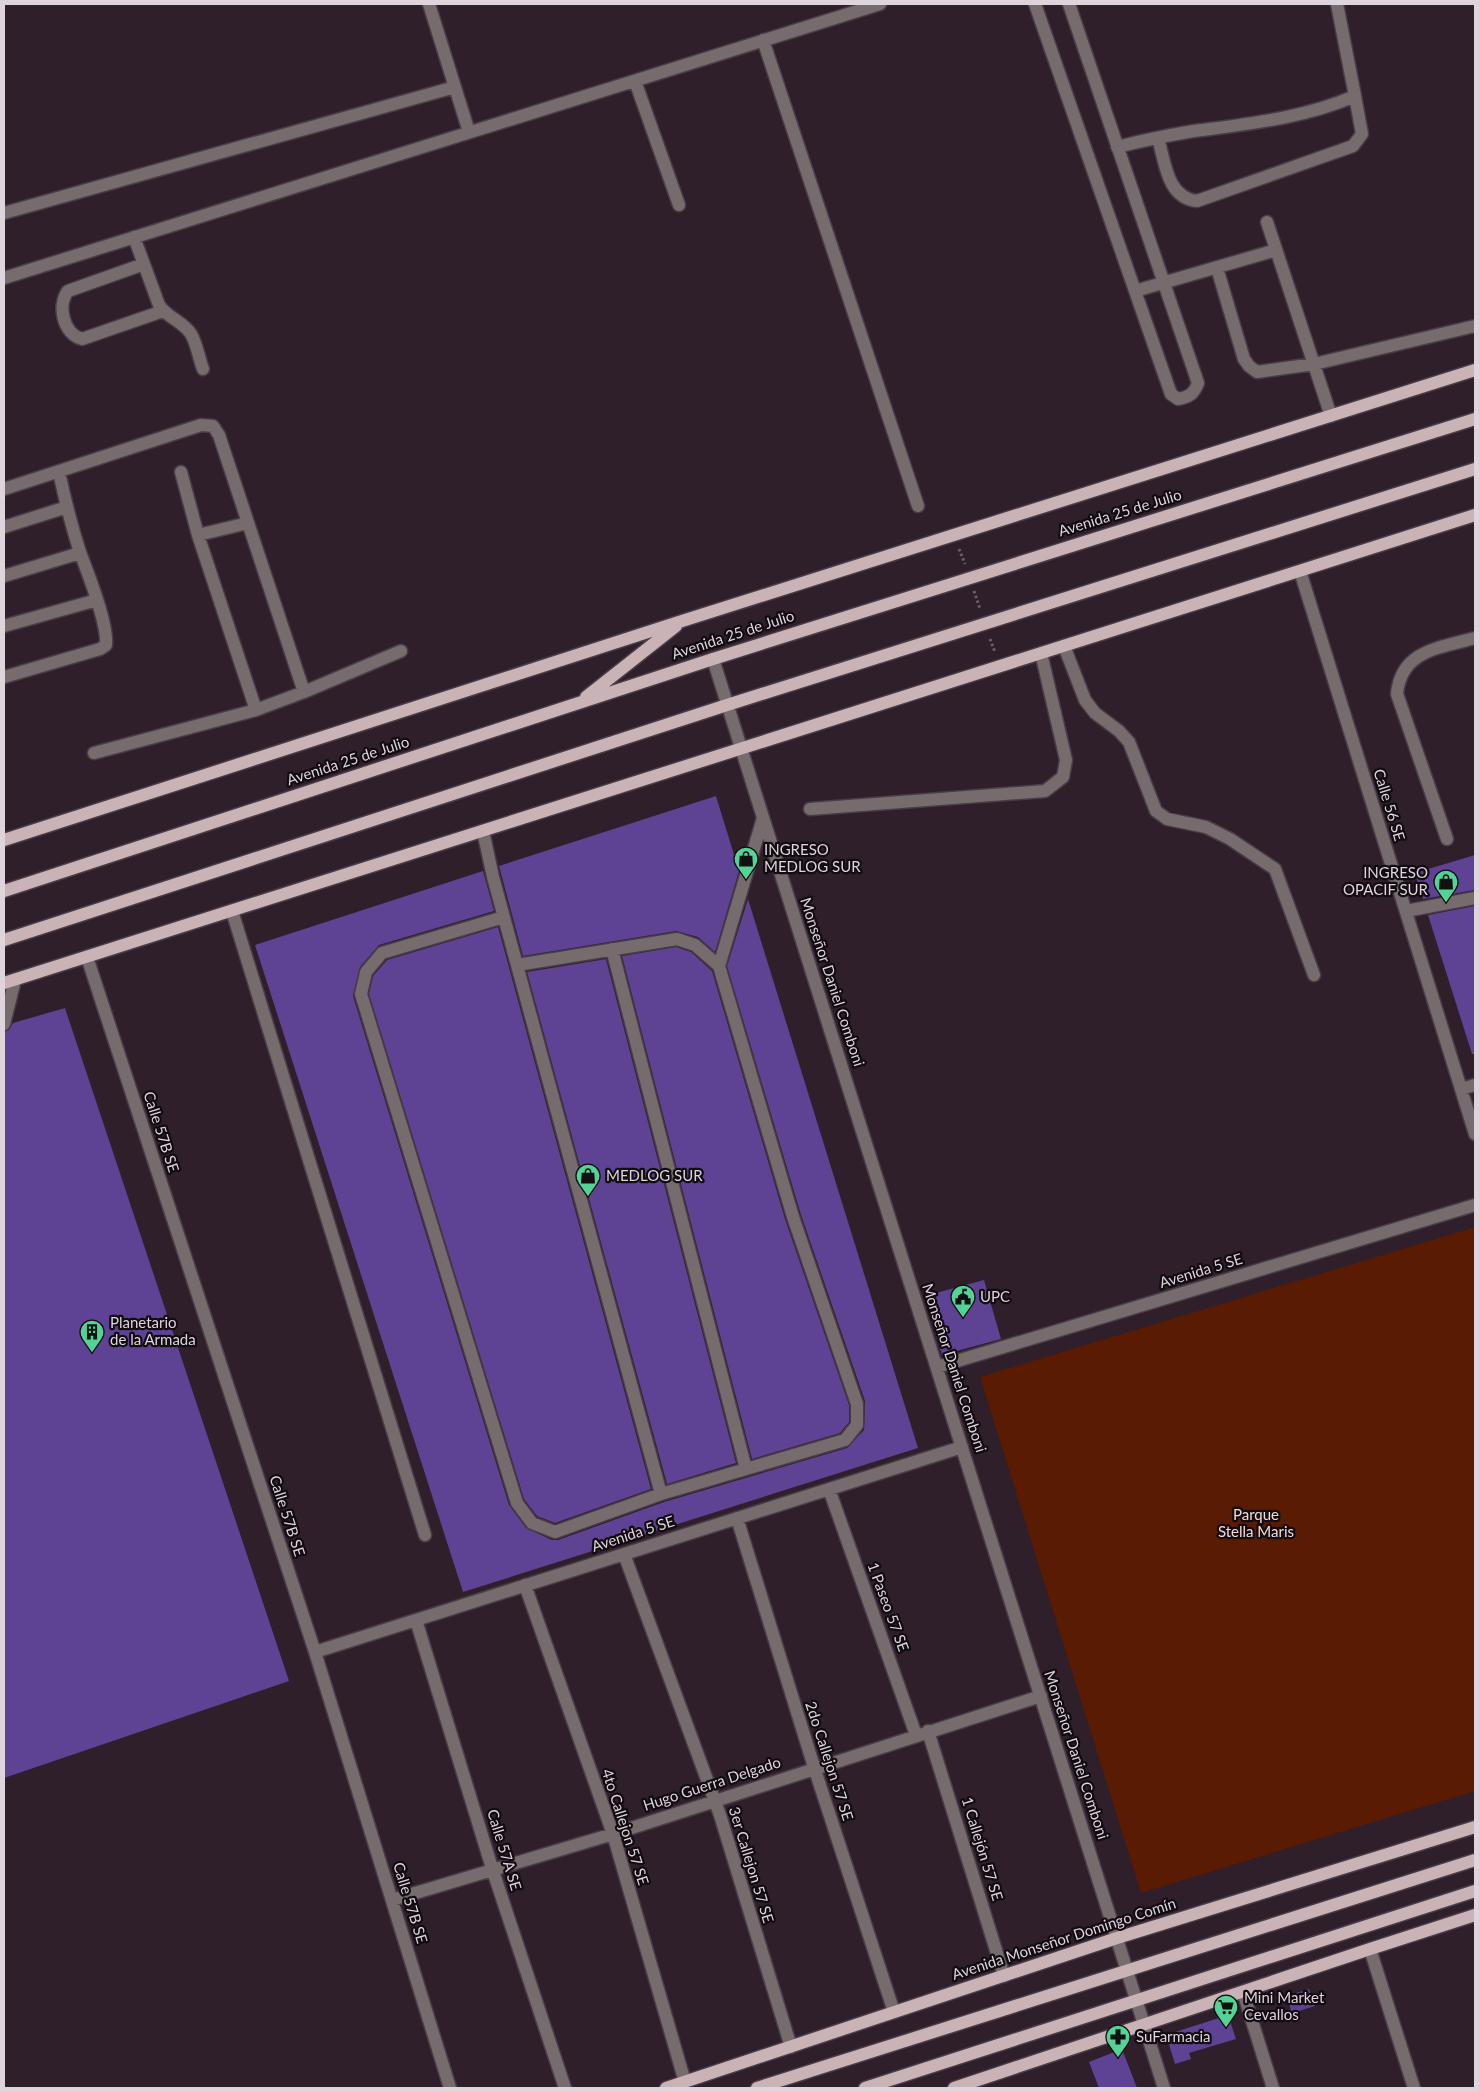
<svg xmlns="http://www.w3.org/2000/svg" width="1479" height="2092" font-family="Lato,sans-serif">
<rect width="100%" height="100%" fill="#2e1f2b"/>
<path fill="#591b01" d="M1475,1227v564l-334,102 -161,-516z"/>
<path fill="#5e4293" d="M716,796l23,75 -24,81 -17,-15 -22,-6 -153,25 -24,-90z
M1475,855v35l-52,9 -8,-26z
M483,871l11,40 -115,34 -19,22 -7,29 156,509 17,23 26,12h6l106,-38 183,-54 17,-18 1,-29 -64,-186 -74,-249 21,-67 170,549 -455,144 -208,-647z
M1475,906v148h-3l-44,-139z
M498,927l153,562 -96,34 -18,-7 -13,-17 -155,-505 4,-18 14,-16z
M676,947l15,5 21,19 73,248 64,186v17l-9,11 -88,26 -130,-503z
M606,959l130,504 -69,21 -140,-512z
M65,1008l224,673 -285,97v-746l5,-2 4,-7z
M984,1280l17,59 -59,16 -17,-59z
M1309,1989l6,17 -23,7 -6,-17z
M1228,2015l8,24 -47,14 2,6 -16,5 -9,-29z
M1122,2049l15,39h-38l-10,-26z"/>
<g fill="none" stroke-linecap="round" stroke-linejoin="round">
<defs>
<path id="minor" d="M429,4l40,128
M1035,4l136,390 7,5c11,-2 16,-5 20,-16l-129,-379
M763,40l155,466
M635,81l44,124
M1158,138c7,24 9,60 39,63l156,-55 9,-12 -7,-38
M1117,147c24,-6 47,-11 71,-15 57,-8 114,-13 167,-36l-18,-92
M4,213l451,-126
M1267,222l64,194
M134,237l25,68c8,13 24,16 32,29 6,10 8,25 12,35
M144,264l-76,27c-11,14 -5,43 14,48l81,-28
M1217,268l27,91 5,7 8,6 57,-8 161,-38
M4,278l876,-274
M1135,291l141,-41
M181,472l17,63 58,175
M4,489l197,-64 12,1 6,9 85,257 97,-41
M4,527l63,-20
M198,535l50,-12
M1300,571l175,563
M4,576l76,-23
M4,626l93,-26
M1064,646l21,54 10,13 24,18 10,11 27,69 11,8 39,8 24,12 45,30 39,106
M713,659l451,1429
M4,677l96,-28 6,-4c2,-21 -17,-69 -25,-90 -9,-27 -16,-55 -22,-83
M94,753l162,-43 48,-18
M810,809l235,-18 18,-14 3,-17 -25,-107
M483,831l10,46 168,617
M1447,839l-50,-145c4,-44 43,-46 78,-56
M232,911l193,624
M1406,911l69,-13
M504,917l-122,36 -16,19 -5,22 156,509 15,20 23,9 106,-38 184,-54 12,-15v-21l-64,-187 -74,-251 -24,-21 -18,-6 -160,26
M612,949l134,520
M87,957l228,695 135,436
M719,966l44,-148
M4,1024l11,-44
M1461,1089l14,-4
M937,1367l538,-162
M829,1489l87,246
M737,1518l77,249 80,245
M624,1554l96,261 71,232
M525,1585l88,249 72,248
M416,1620l76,248 73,220
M315,1652l647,-205
M928,1731l76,245
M392,1900l221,-66 428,-138
M1370,1949l44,139
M1243,1992l30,96"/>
<path id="major" d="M586,697l90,-71
M4,840l678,-219 793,-251
M4,891l709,-232 762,-240
M4,940l723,-235 748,-236
M4,983l1471,-468
M666,2088l451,-150 358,-111
M757,2088l718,-228
M865,2088l610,-197
M954,2088l416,-139 105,-34"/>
</defs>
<use href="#minor" stroke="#4a3c47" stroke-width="15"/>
<use href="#major" stroke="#4a3c47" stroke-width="15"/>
<path stroke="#6b5e68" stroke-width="3" stroke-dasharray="2.5 2.5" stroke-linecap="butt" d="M959,549l6,15
M974,591l6,18
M990,639l5,13"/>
<use href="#minor" stroke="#766b6d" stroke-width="12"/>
<use href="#major" stroke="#c9b3b6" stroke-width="12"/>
</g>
<defs>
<symbol id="shop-pin" viewBox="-11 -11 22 30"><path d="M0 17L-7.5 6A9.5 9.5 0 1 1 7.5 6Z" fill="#54d396" stroke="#120b11"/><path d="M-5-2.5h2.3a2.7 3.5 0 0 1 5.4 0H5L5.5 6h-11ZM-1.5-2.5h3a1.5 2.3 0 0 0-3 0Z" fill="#111"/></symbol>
<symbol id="civic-pin" viewBox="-11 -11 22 30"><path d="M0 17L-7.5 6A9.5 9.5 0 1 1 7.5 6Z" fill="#54d396" stroke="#120b11"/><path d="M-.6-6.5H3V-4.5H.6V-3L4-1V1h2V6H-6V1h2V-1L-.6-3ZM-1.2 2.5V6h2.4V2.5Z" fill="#111"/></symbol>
<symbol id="building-pin" viewBox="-11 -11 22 30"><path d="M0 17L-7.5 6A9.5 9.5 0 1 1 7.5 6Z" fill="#54d396" stroke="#120b11"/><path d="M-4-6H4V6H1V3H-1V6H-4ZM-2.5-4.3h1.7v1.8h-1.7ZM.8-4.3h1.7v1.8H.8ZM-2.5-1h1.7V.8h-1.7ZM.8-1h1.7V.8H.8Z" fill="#111"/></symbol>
<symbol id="supermarket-pin" viewBox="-11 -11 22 30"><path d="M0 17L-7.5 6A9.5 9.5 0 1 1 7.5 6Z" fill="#54d396" stroke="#120b11"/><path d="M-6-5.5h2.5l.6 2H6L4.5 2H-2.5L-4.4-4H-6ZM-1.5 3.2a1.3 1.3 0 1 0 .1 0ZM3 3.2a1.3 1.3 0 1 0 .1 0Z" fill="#111"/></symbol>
<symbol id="pharmacy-pin" viewBox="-11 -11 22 30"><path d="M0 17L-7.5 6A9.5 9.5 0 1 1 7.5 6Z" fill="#54d396" stroke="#120b11"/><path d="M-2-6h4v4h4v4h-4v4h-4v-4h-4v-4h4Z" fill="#111"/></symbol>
</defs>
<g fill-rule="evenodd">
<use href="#shop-pin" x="732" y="845" width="28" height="38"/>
<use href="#shop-pin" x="1432" y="868" width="28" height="38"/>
<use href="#shop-pin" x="574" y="1162" width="28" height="38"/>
<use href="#civic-pin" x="949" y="1283" width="28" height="38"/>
<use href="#building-pin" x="78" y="1318" width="28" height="38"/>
<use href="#supermarket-pin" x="1212" y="1993" width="28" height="38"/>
<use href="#pharmacy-pin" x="1104" y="2023" width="28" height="38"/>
</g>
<g text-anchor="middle" stroke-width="4.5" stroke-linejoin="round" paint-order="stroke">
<g font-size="15" fill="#ded4dc" stroke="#120b11">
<text transform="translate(1120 513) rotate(-17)" y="5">Avenida 25 de Julio</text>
<text transform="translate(733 635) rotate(-18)" y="5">Avenida 25 de Julio</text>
<text transform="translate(348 761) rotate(-18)" y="5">Avenida 25 de Julio</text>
<text transform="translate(1389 805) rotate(73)" y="5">Calle 56 SE</text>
<text transform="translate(832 982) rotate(72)" y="5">Monseñor Daniel Comboni</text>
<text transform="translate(161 1132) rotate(72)" y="5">Calle 57B SE</text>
<text transform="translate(1201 1271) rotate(-17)" y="5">Avenida 5 SE</text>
<text transform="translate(954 1368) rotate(72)" y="5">Monseñor Daniel Comboni</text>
<text transform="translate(287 1516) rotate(72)" y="5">Calle 57B SE</text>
<text transform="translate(633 1534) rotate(-18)" y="5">Avenida 5 SE</text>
<text transform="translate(888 1607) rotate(70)" y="5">1 Paseo 57 SE</text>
<text transform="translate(1076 1755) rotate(72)" y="5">Monseñor Daniel Comboni</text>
<text transform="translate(829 1761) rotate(72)" y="5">2do Callejon 57 SE</text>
<text transform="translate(712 1784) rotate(-18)" y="5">Hugo Guerra Delgado</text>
<text transform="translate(625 1827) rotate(72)" y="5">4to Callejon 57 SE</text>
<text transform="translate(982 1849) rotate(73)" y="5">1 Callejón 57 SE</text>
<text transform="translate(504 1850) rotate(73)" y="5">Calle 57A SE</text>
<text transform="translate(751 1865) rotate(73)" y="5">3er Callejon 57 SE</text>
<text transform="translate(410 1903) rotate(73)" y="5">Calle 57B SE</text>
<text transform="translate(1064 1939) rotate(-18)" y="5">Avenida Monseñor Domingo Comín</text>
</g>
<g font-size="15" fill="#ded4dc" stroke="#120b11" text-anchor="start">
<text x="764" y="855">INGRESO<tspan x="764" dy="17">MEDLOG SUR</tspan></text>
<text x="1428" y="878" text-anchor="end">INGRESO<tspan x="1428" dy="17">OPACIF SUR</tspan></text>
<text x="606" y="1181">MEDLOG SUR</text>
<text x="980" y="1302">UPC</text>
<text x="110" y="1328">Planetario<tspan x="110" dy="17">de la Armada</tspan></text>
<text x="1244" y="2003">Mini Market<tspan x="1244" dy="17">Cevallos</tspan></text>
<text x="1136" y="2042">SuFarmacia</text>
</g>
<g font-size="15" fill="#f4dad1" stroke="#120b11">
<text x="1256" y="1520">Parque<tspan x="1256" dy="17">Stella Maris</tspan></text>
</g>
</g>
<rect width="1479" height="2092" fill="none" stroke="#ded4dc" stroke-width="10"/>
</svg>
